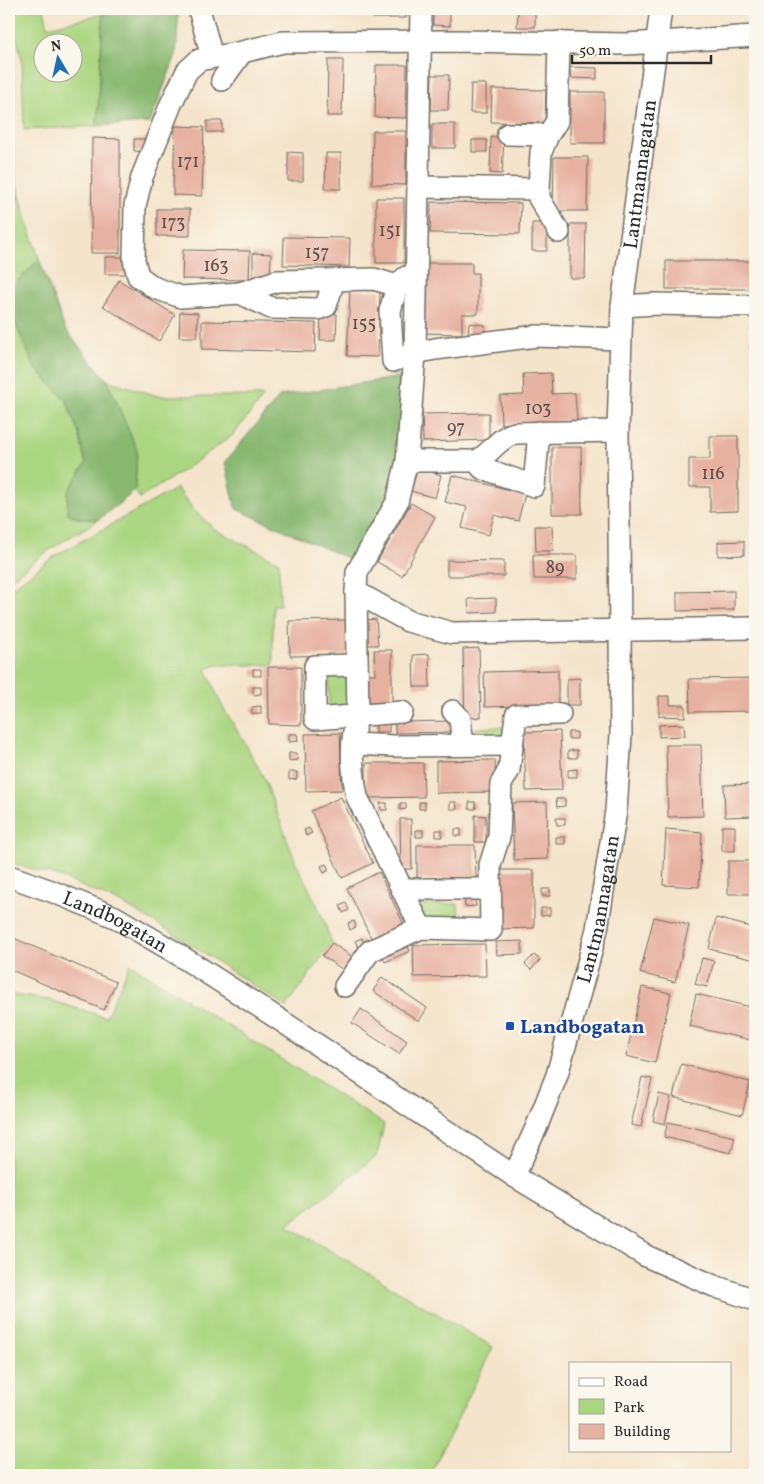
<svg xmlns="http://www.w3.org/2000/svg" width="764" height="1484" font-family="Vollkorn,serif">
<rect width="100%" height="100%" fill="#fbf7ec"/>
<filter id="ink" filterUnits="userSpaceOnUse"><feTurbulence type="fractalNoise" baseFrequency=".02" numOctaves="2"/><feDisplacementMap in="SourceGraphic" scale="10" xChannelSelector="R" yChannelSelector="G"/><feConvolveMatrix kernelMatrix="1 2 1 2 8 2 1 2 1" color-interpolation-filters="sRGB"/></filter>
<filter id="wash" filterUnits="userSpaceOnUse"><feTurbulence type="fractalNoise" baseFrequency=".0096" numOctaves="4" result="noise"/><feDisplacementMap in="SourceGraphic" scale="20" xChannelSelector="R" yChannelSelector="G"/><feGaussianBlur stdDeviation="1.12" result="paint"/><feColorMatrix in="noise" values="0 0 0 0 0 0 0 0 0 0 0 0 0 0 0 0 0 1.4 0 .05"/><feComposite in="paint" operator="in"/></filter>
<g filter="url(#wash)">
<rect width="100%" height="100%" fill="#f4e4cb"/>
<path fill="#abd681" stroke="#6b8056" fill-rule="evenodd" d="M9,9h35l4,18 55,-13 -6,112 -73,4 -2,-71zM42,42h30v30h-30z
M19,193l20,66 -28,29 23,79 32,32 13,35 7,30 -6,8 -3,46 21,2 -49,30 -40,30v-355z
M107,380l51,16h106l-30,38 -47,34 -47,30 -5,-7 2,-41z
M177,488l17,22 20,19 65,33 1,43h-7v60h-56l-11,4 15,35 25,41 18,33 32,85 24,48 12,32 -46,64 -105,-69 -60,-35 -61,-26 -51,-15v-272l44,-33z
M329,674h21l1,34h-22z
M503,727v13h-27v-12z
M458,904l1,18h-33l-11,-17z
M130,964l254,160 -7,32 -90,69 206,122 -63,128h-421v-481l39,6 58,17z"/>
<path fill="#88b76f" stroke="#5a714d" d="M126,9h53l-3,46 -26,68 -53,3 6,-112z
M9,84l1,74 9,35 -10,32z
M39,259l26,70 42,51 30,70 -2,41 -37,29 -21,-2 -10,-5 1,-22 18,-27 -7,-30 -13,-34 -32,-33 -20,-47 -3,-32z
M419,374l-9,100 -54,88 -120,-53 -11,-47 55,-66z"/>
<g id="blocks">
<path fill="#e7b1a1" d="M373,9h34l-1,9h-33z
M433,9h17v17l-17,-1z
M518,9h17v18h-18z
M328,60h15l-1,56h-15z
M376,65h31l-1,53 -31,-1z
M570,67l27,1v11l-27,-1z
M432,75h17l-1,35h-17z
M471,84h15v29h-16z
M492,89l54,1 -1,33 -54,-1z
M570,92h34v51h-34z
M207,121h15v11h-15z
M432,124h23v24h-23z
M175,126l29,1 -2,69 -29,-1z
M373,131h33v54l-34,-1z
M491,137h13l-2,37 -12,-1z
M92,138l28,1v114h-29z
M134,139h14l-1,13 -13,-1z
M472,140h15v12h-15z
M288,152l15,1v28h-15z
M326,153h15v36h-16z
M554,157h34l-1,54h-34z
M376,198h28v65h-28z
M431,202l90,1 -1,31 -90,-1z
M157,209h33v27h-33z
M532,223h15v28h-15z
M570,224h16l-1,54h-15z
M284,237l66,1 -1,29 -66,-2z
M183,250l67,1 -1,29 -67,-1z
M253,253l18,1 -1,25h-17z
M105,257h24v17h-24z
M666,261h89v28h-89z
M425,263h47v10h6v41h-16v20l-38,-1z
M119,280l56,35 -16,26 -56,-35z
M350,290l30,1 -2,66 -31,-1z
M180,312l18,1 -1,24h-18z
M321,313l16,1 -1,26h-16z
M202,321l114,2 -1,29 -113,-3z
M469,323l16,2 -1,10 -16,-1z
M751,328h4v15h-4z
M551,373l1,21 23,-1 2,27 -76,4 -1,-28 24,-1 -1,-21z
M489,413v27l-66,2 -1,-28z
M710,436h28v75l-28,1v-25h-21v-28h21z
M552,447h29l1,67h-30z
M418,468l23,7 -6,23 -24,-7z
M452,475l73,19 -7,27 -24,-6 -5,20 -27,-7 5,-21 -22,-5z
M411,503l24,14 -33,59 -25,-14z
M535,526h17l1,25h-17z
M744,541v14l-26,1v-14z
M533,555h44v24h-43z
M447,560l57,1v15h-57z
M734,591v19l-57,1v-19z
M496,598v14l-27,1 -1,-14z
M376,619l2,26h-12l-1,-25z
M348,620v35l-58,1 -1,-35z
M479,648l2,69 -16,1 -2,-69z
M374,650h18v56l-17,1v-5h-10v-28h10z
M429,654l1,33h-16l-1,-32z
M268,667h33v58l-32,-1z
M253,669h8v7h-8z
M558,670v35l-73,2 -1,-35z
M580,678v27h-13v-26z
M755,678v33l-65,1 -1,-33z
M253,687h8v7l-8,1z
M659,696h11v9h15v12l-26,-1z
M261,706v8h-9v-7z
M389,721v11h-13v-10z
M455,721v11l-60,1v-11z
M684,724l1,12 -26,1v-12z
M560,731l2,59 -36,1 -2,-59z
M568,732h9v7h-9z
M340,733l2,57 -36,1 -1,-57z
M289,734h8l1,7 -9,1z
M666,745h35l2,71 -35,1z
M577,750v8h-9v-7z
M289,753h8l1,7 -9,1z
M495,760l1,32 -60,1v-32z
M366,763h57l1,34 -58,1z
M577,769v8h-9v-7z
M289,772h8v7l-8,1z
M755,784v32l-30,1 -1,-32z
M341,797l32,66 -31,15 -31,-67z
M556,799h9v7l-8,1z
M419,802h6v7h-6z
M450,802h6l1,7h-7z
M469,802h6l1,7h-7z
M547,802l1,57 -34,1 -2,-57z
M380,803h7v7h-6z
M400,803h6v6l-6,1z
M475,815l11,1v26h-11z
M556,818h9v7h-8z
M400,819h11l1,50h-11z
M722,826h13v25h-13z
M309,828l3,5 -6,3 -2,-6z
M455,829h6v7h-6z
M666,829l36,3 -3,55 -36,-2z
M416,830h7v7h-7z
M436,830h6v7h-6z
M556,837h9v7h-9z
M417,845h58l1,34 -59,1z
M728,861h27v33h-27z
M326,864l3,6 -5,3 -3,-7z
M498,870h36v58l-35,1z
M379,872l25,53 -32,15 -25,-52z
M542,889h8v7h-8z
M474,896l2,10 -11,1 -1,-10z
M346,903l3,7 -6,3 -3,-7z
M541,908h9v7l-9,1z
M654,917l35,8 -14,57 -35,-9z
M716,918l39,10v32l-46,-11z
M354,921l2,6 -6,3 -2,-7z
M9,936l107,46 -12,28 -95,-41z
M362,938l3,7 -6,3 -4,-7z
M405,940l5,11 -25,11 -5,-11z
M522,941v13l-25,1 -1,-13z
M332,943l22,15 -9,13 -23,-15z
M485,944l1,32 -72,1 -1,-32z
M534,955l6,5 -9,10 -6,-6z
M702,958l12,3 -7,26 -12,-3z
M382,977l45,31 -8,13 -46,-30z
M642,987l29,6 -16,70 -29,-7z
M696,994l59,14v33l-66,-15z
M361,1009l46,32 -8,13 -47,-31z
M681,1064l69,18 -8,33 -69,-18z
M642,1077l10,2 -11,48 -10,-2z
M659,1094l12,3 -6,27 -12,-3z
M668,1122l67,15 -4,16 -67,-16z"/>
</g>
</g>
<g filter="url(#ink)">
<use href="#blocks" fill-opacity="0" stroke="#716c63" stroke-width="1"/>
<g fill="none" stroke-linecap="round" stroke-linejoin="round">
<defs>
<g id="minor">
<path d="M199,9l13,48"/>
<path d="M421,9l-6,344 -8,108 -10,41 -40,70 -1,20 52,29 44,12 303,-5"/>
<path d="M242,52l-43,8 -12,11 -16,33 -29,73 -7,29 -1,54 4,16 17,12 26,9 59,-4 37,-12 97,-2 23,7"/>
<path d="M222,80l20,-28 41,-10 176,-1 168,3 128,-8"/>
<path d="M508,134l40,1"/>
<path d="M418,187l121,2v9l20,34"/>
<path d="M539,189l2,-37 7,-17 9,-14 2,-79"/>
<path d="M406,277l-9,9 -7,25 3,50 22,-8 20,-4 102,-13 83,3"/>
<path d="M240,293l31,15 47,1 8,-3 8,-26"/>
<path d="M622,306l33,-2 100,2"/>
<path d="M407,461h70c14,-8 22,-24 38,-28l103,-2"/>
<path d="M477,461l5,7 52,18 5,-54"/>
<path d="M356,592l2,123c-9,26 -6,56 -1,82l64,131"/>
<path d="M357,665l-42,1v53l87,-7"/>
<path d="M453,711l7,8 3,26"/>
<path d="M353,744l41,2 118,-1"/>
<path id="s1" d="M9,876l42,15 64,26 61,36 101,65 237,158 132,80 68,30 41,14"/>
<path d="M402,889h88"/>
<path d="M345,986l25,-35 51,-23 70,2 -1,-65 9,-28 2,-53 8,-14 7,-55 44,-1"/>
<path id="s2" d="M514,1176l22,-48 21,-53 31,-112 9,-34 19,-118 5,-76 -3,-304 4,-125 39,-297"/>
</g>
</defs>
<use href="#minor" stroke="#716c63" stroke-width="24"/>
<use href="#minor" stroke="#fff" stroke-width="21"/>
</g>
</g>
<rect fill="#1a4fb4" stroke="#fbf7ec" stroke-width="2" x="505" y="1021" width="10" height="10" rx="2.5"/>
<g text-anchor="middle" stroke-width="5" stroke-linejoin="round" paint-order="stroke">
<g font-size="18" fill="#5a4c48">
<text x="188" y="167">171</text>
<text x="173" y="228">173</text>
<text x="390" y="236">151</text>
<text x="317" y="258">157</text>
<text x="216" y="271">163</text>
<text x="364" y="329">155</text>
<text x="538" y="414">103</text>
<text x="456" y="433">97</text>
<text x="713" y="479">116</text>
<text x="555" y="573">89</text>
</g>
<g font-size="20" fill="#2b2b2b" stroke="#fbf7ec">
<text dy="7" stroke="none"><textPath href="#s2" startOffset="1019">Lantmannagatan</textPath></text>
<text dy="7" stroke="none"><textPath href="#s2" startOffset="281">Lantmannagatan</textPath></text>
<text dy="7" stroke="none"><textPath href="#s1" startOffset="116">Landbogatan</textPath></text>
</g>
<g font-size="20" font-weight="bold" fill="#164399" stroke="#fbf7ec" text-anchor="start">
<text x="520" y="1033">Landbogatan</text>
</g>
</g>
<rect width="764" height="1484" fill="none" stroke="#fbf7ec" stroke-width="30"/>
<rect x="569" y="1362" width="162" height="90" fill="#fbf7ec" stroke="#a8a59f"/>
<rect x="579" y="1378" width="25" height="8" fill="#ffffff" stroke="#a8a59f"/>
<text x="614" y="1386" font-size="15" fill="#2b2b2b">Road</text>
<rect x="579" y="1399" width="25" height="15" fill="#abd681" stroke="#a8a59f"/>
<text x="614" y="1412" font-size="15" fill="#2b2b2b">Park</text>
<rect x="579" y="1424" width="25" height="15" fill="#e7b1a1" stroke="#a8a59f"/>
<text x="614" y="1436" font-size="15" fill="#2b2b2b">Building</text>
<g transform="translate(58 58) rotate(351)"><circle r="24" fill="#fbf7ec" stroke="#a8a59f"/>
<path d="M0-4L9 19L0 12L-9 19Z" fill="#1f6fb2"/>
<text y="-8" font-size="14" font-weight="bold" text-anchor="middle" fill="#2b2b2b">N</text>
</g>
<path d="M572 55v8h139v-8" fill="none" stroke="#2b2b2b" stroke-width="2.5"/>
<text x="579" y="55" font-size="15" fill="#2b2b2b" stroke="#fbf7ec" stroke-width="4" paint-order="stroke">50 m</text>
</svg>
